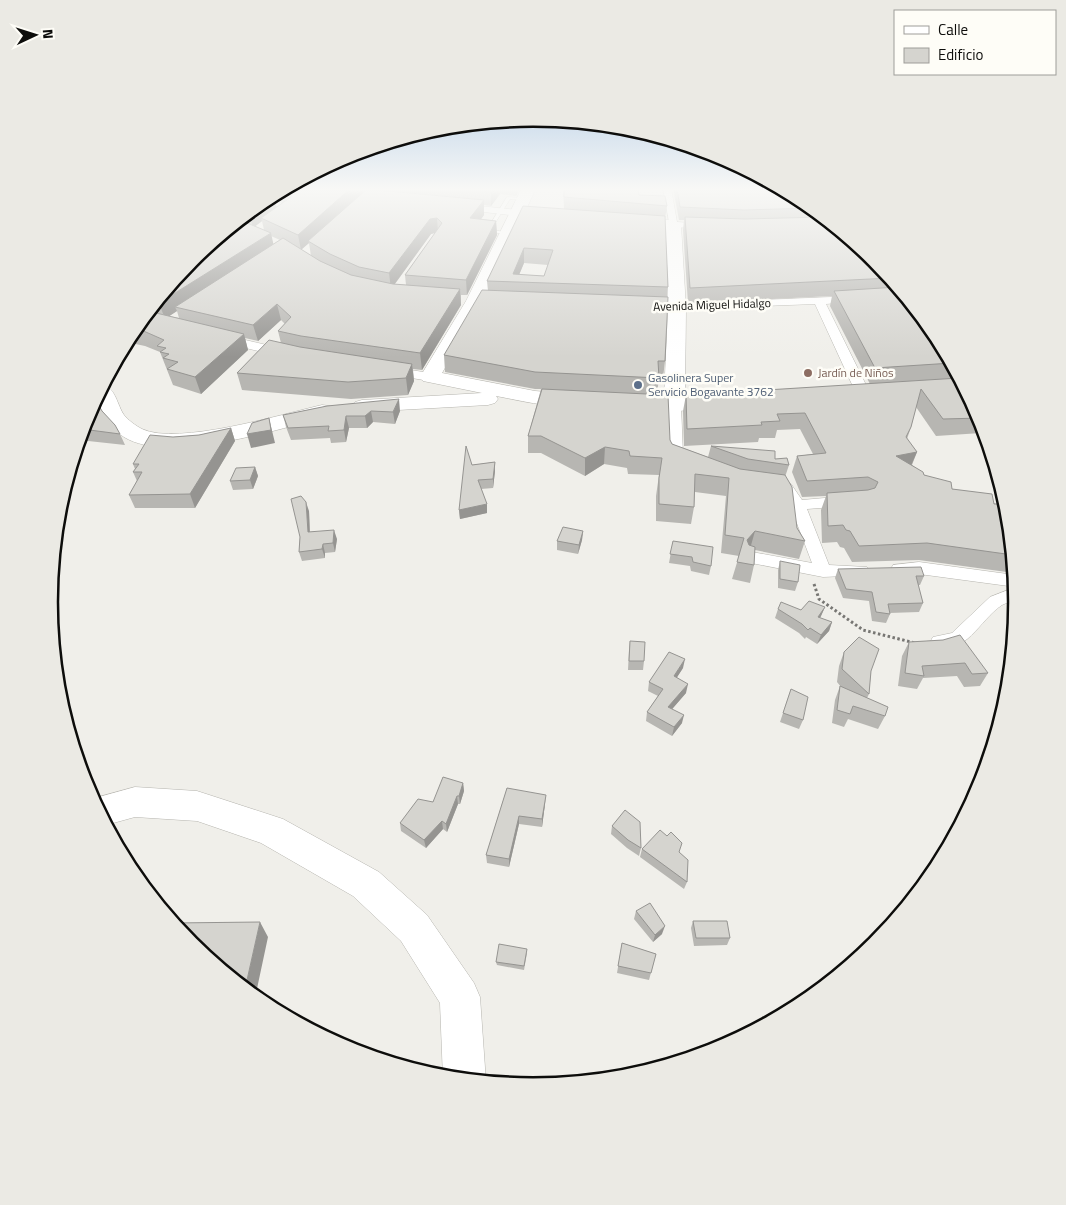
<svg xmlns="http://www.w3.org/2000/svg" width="1066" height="1205" font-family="'Titillium Web',sans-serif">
<rect width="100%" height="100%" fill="#f0efea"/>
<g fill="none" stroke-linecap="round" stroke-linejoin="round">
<defs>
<path id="service" d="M507,197l17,1 2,1 -2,1 -14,-1 -18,29 1,2 17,3 -2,1 -19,-2 -1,-4z"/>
<path id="minor" d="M663,188h8l6,34 31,2 3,1v4l-41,-2z
M461,204l57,6 5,3 -5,3 -60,-7v-4z
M855,296l4,1 2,2 -2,2 -33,3 43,87 -7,4 -7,-4 -40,-87 -151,6 -6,-3 6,-3z
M224,335l64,15 2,3 -6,4 -64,-15 -2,-3 2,-3z
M391,367l39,6 6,4 -6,4 -43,-7 -2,-3 2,-3z
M674,400l7,4 2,51 9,3 2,3 -2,3c-7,2 -19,-1 -23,-7l-2,-53z
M776,480l15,4 11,16 45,-4 5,2 3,3 -3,3 -5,2 -40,3 22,56 38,2 2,4 -2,4 -44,2 -77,-15 -2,-4 2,-4 6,-2 60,11 -22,-58 -9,-14 -10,-3 -3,-3 3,-3z
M919,562l96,13 1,12 -97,-13 -20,1 -6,-2 -2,-4 2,-4z
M1016,587l1,12c-5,2 -11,4 -15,6 -23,15 -36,52 -69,42l-3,-5 3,-5 19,-4 38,-36z"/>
<path id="primary" d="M522,188h14l-52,113 -42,72 93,18 47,4 3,4 -3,4c-27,7 -59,-2 -86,-7l2,3 -3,4 -7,2 -126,7 -7,-2 -4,-4 4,-4 7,-2 120,-7 -59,-12 -3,-4 46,-76z
M629,217l44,3 5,2 3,3 5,83 -1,89 38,-2 7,2 3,4 -3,4c-26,7 -80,8 -106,1l-4,-4 4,-4 7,-2 33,1 4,-89 -3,-79 -41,-4 -3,-3 3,-3z
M103,385c13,3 14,20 21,30 4,5 12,11 18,14 35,17 141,-15 180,-24l8,1 3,5 -3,5c-49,12 -161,49 -206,21 -15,-9 -21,-23 -28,-39z
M135,787l62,4 86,28 96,53 48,43 47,68 6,14 6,85 -43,-4 -3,-75 -39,-62 -48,-45 -92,-53 -64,-22 -62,-4 -29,8 -14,-26z"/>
</defs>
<use href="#service" stroke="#b6b5af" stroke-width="1"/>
<use href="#minor" stroke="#b6b5af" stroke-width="1"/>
<use href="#primary" stroke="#b6b5af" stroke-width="1"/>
<path stroke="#777673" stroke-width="3" stroke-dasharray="2.5 2.5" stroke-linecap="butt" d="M814,584l5,15 44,31 52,13"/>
<use href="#service" fill="#fff" fill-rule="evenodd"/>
<use href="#minor" fill="#fff" fill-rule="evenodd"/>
<use href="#primary" fill="#fff" fill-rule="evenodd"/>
</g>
<path fill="#b7b6b2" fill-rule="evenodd" d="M286,188h80l-4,6 12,-4v-2h145l-3,8 -16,-2 -9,12 -7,-1v10l-3,4 15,2 1,14 -30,60h-6v10l-39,65 -9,-1 1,12 -6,14 -57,4 -109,-9 -5,-17 44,-30 -3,-12 7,-7 -4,-4 -23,21 -13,-3 3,12 -47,44 -28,-9 -13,-33 -15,-6 -19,-4 5,-9 60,-73 51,-39v-3l-1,1 23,-19zM275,202l8,1 -6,5zM262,221l2,9 -9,-4zM435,233l-30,42 1,10 -11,-1 36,-50zM271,236l9,4 -7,4zM309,243l2,13 -10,-7zM177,311l2,7 -10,-2z
M563,188h75l1,7 28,11 -2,13 3,68 -1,10 -2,64 -2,17h-4l-2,16 13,46 2,4 36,13 3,-11 64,13 14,6 -4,12 12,51 8,13 -6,18 -44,-9 -1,15 -4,18 -18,-4 7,-23 -18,-3 5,-57 -31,-4 -1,15 -3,17 -35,-3v-25l3,-21 -31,-1 -1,-6 -23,-4 -19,12 -44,-23h-13v-17l13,-47h-6l-90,-17 -1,-17 44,-64 -1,-10 77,-72zM524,263l24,2 -4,11 -25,-1z
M673,188h107l22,12 74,60 60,74 44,83 4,11 -3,5 -45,3 -20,-29 -5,20 -4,12 10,13 -5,13 12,10 28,14 56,19 6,65 -95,-13 -67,2 -8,-14 -4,-1 -3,-5 -15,1 -1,-33 5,-14 -24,1 -10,-25 5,-16 16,-2 -13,-25 -23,1 -2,8h-16l-1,4 -74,4 -1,-35 3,-16 184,-11 -40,-78 2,-10 -144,7 -5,-73 1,-10h-5z
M327,406l73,5 -5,13 -22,-2 -6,6h-18l-3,14 -15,1 -1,-5 -39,2 -5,-13 -3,-12z
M102,411l18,23 5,11 -46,-5 7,-23z
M231,428l4,13 -40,67h-60l-6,-13 8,-14 -4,-9 2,-3 -2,-5 40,-27 26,-2z
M495,462v9l-2,17 -12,1 6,24 -27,6 -1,-9 13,-45z
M255,467l3,9 -5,13 -20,1 -3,-9z
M309,511l1,21 27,7 -2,13 -10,1v5l-23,3 -3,-9 1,-15z
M583,531l-1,9 -4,14 -21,-4v-9z
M673,541l38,25 -2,9 -18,-4 -1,-5 -21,-3z
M780,561l18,21 -3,9 -17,-3v-18z
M838,569l86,7 -4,9h-2l5,18 -4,9 -30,1 1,1 -4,9 -14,-2 -3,-20 -26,-3 -8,-20z
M825,607l-5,11 12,4 -3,9 -12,13 -11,-7 -1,2 -6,-6 -24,-15 3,-9 23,1z
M943,640l45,33 -8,13 -16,1 -7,-11 -34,2 -6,11 -19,-3 4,-30 7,-14z
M630,641l14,20 -1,9h-15l1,-20z
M844,652l27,19 -2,23 -2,4 18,18 -7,13 -30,-10 -4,8 -12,-4 3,-23 5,-14 1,1 -4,-5 2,-16z
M683,668l-6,9 9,16 -14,16 10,14 -10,13 -26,-15 1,-9 11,-16 -10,-5 1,-9z
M791,689l12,31 -4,9 -19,-7z
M463,783l1,8 -4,13h-2l-11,28 -4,-3 -17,19 -25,-17 -1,-8z
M507,788l38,16 -3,23 -23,-3 -10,43 -22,-4 -1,-8z
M612,826l29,22 -2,8 -12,-8 -16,-14z
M642,849l37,3 8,30 -3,7 -44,-32z
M636,911l26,23 -9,8 -19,-23z
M693,921l37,17 -3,7 -33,1 -3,-18z
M622,943l34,11 -7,26 -32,-7z
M527,953l-3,17 -27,-5 -1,-3z"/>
<path fill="#959491" d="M351,188h15l-5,7 -53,46 1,2 -8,7 -3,-15z
M493,188h6l1,6 -9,12v-14z
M516,188h3l-3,8z
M274,196l3,14 -16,8 1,3 -9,7 -4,-15z
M484,200v15l-13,18 -1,-15z
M437,218l1,14 -7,2 -40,55 -2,-16 41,-54z
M496,221l1,14 -30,60 -1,-15z
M271,233l3,14 -99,60 2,4 -12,8 -6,-16z
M524,248v15l-8,19 -3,-8z
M460,289l1,16 -39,65 -2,-17z
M277,304l4,16 -23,21 -5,-16z
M244,334l4,16 -47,44 -6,-17z
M412,364l2,17 -6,14 -2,-17z
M399,399l1,12 -5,13 -2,-12z
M371,411l2,11 -6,6 -2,-12z
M346,416l3,12 -3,14 -2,-12z
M269,418l6,25 -24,5 -4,-14z
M231,428l4,13 -40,67 -5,-14z
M605,447l-1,17 -19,12v-18z
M917,452l-7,16 -14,-12z
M495,462v9l-2,17v-9z
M255,467l3,9 -5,13 -3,-9z
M306,502l3,9 1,30 -2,-9z
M487,504v9l-27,6 -1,-9z
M334,530l3,9 -2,13 -2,-9z
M583,531l-1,9 -4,14 1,-9z
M755,531l-5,18 -3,-9z
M323,544l2,9v5l-3,-9z
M825,607l-4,9 -6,10 3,-9z
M832,622l-3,9 -12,13 4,-9z
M685,659l-2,9 -11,17 2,-9z
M688,684l-2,9 -19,22 1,-8z
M684,715l-2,8 -10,13 2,-9z
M463,783l1,8 -4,13 -1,-8z
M546,795l-1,9 -3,23v-8z
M457,796l1,8 -11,28 -1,-8z
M519,816v8l-10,43v-8z
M442,821l1,8 -17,19 -2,-8z
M260,922l8,15 -13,61 -10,-9z
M665,926l-3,8 -9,8 2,-7z"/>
<path fill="#d5d4cf" stroke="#959491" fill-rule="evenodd" d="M286,188h65l-53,47 -37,-17 30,-21 1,-6 -9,-1z
M452,188h41l-2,4z
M564,188h74l1,7 26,1 2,10 -103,-9z
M677,188h103l22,12 10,8 -68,2 -64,-3z
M367,189l117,11 -14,18 26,3 -30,59 -61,-5 37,-52 -5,-5 -7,1 -41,54 -30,-6 -29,-13 -22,-13z
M272,196h2l-25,17h-1l16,-13z
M523,206l142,10 3,71 -181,-6zM524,248l29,2 -9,26 -31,-2z
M685,217l60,2 78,-2 53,43 14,18 -200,10z
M240,220l31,13 -112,70 -3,-1 35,-42z
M283,238l37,23 31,14 42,9 67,5 -40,64 -119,-17 -23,-5 13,-14 -14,-13 -24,21 -78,-18z
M898,287l38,47 16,29 -77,5 -41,-77z
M482,290l186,7 -3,64h-7l1,17 -124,-6 -91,-17z
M149,311l7,2 88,21 -49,43 -28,-8 11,-7 -15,-4 6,-4 -9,-2 6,-4 -9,-2 7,-6 -25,-11 -4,-1z
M269,340l31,7 112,17 -6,14 -58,4 -111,-9z
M959,378l22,40 -38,1 -22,-30 -10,38 -5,10 11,15 -21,4 27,16 1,3 27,7 1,7 40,5 2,10h13l1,4 5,47 -86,-12 -68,3 -9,-15 -4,-1 -3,-5 -15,1 -1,-33 41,-3 7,-2 3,-6 -10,-5 -61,4 -10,-25 29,-3 -21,-40 -28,1 3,7 -19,1 1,3 -75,4 -1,-34z
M542,389l126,6 2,45 2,4 68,25 45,6 7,12 5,41 8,13 -50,-10 -8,9 2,5 6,2 -1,18 -17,-3 7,-24 -19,-3 4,-57 -34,-4 -1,33 -35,-3v-26l3,-20 -32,-2 -1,-5 -24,-4 -20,11 -44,-22h-13z
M95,399l7,12 13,14 5,9 -38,-5 4,-12z
M399,399l-6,13 -22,-1 -6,5h-19l-2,14 -16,1 1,-5 -41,2 -5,-13 44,-9z
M269,418l2,12 -24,4 5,-11z
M231,428l-41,66 -61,1 13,-23h-9l6,-8h-6l17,-29 23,2 26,-2z
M466,446l6,19 23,-3 -2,17 -15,1 9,24 -28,6z
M711,446l64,5v8l12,-1 2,7 -41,-6z
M255,467l-5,13 -20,1 6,-13z
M301,496l5,6 2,30 26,-2 -1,13 -10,1 -1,5 -23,3 1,-15 -9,-38z
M563,527l20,4 -4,14 -22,-4z
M673,541l40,6 -2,19 -18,-4 -1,-5 -22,-3z
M780,561l20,4 -2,17 -18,-3z
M921,567l3,9h-8l7,27 -35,1 2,10 -14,-2 -4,-20 -26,-3 -8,-20z
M809,601l16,6 -7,10 14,5 -11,13 -11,-7 -2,2 -6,-6 -24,-15 3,-7 20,8z
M960,635l28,38 -16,1 -7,-11 -43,3 2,10 -19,-3 4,-31 34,-2z
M859,637l20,12 -8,22 -2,23 -27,-25 2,-17z
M630,641l15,1 -1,19h-15z
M669,652l16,7 -11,17 14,8 -20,23 16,8 -10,12 -27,-15 16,-23 -14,-7z
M840,686l48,21 -3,9 -32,-10 -3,8 -13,-4z
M791,689l17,8 -5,23 -20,-7z
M443,777l20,6 -4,13h-2l-11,28 -4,-3 -18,19 -24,-17 18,-24 15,3z
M507,788l39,7 -4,24 -23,-3 -10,43 -23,-4z
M625,810l15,12 1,26 -13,-8 -16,-14z
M660,830l7,6 4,-4 11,11 -3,9 9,8 -1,22 -45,-33z
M650,903l15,23 -10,9 -19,-24z
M693,921h34l3,17h-34z
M260,922l-15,67 -55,-44 -17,-22z
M622,943l34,11 -5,19 -33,-7z
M499,944l28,5 -3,17 -28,-4z"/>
<linearGradient id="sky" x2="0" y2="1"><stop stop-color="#8cb4de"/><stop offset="0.53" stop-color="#f8f8f6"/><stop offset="1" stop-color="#f8f8f6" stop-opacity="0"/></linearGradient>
<rect width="1066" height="357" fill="url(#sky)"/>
<circle fill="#8d6e63" stroke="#fefdf7" stroke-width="2" cx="808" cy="373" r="5"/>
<circle fill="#5c6f8a" stroke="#fefdf7" stroke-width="2" cx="638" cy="385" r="5"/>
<g text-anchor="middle" stroke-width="5" stroke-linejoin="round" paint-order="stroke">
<g font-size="12" fill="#0d0d0b" stroke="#fefdf7">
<text transform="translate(712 305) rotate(-2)" y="4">Avenida Miguel Hidalgo</text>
</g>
<g font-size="12" fill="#785e54" stroke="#fefdf7" text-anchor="start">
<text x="818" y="377">Jardín de Niños</text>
</g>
<g font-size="12" fill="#4e5e75" stroke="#fefdf7" text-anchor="start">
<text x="648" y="382">Gasolinera Super<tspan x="648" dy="14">Servicio Bogavante 3762</tspan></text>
</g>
</g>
<path d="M0 0H1066V1205H0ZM58 602a475 475 0 1 1 950 0a475 475 0 1 1-950 0Z" fill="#ebeae4" fill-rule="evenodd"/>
<path fill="none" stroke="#0d0d0b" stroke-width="2.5" d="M58 602a475 475 0 1 1 950 0a475 475 0 1 1-950 0Z"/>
<rect x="894" y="10" width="162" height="65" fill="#fefdf7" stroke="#9e9d99"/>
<rect x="904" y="26" width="25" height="8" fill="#ffffff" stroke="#9e9d99"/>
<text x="938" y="35" font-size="15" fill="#0d0d0b">Calle</text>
<rect x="904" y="48" width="25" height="15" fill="#d5d4cf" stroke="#9e9d99"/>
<text x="938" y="60" font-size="15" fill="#0d0d0b">Edificio</text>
<g transform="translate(35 35) rotate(86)" stroke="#fefdf7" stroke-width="4" paint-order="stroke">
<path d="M0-4L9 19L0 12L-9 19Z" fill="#0d0d0b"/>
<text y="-8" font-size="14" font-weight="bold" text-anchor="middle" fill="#0d0d0b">N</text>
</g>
</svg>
